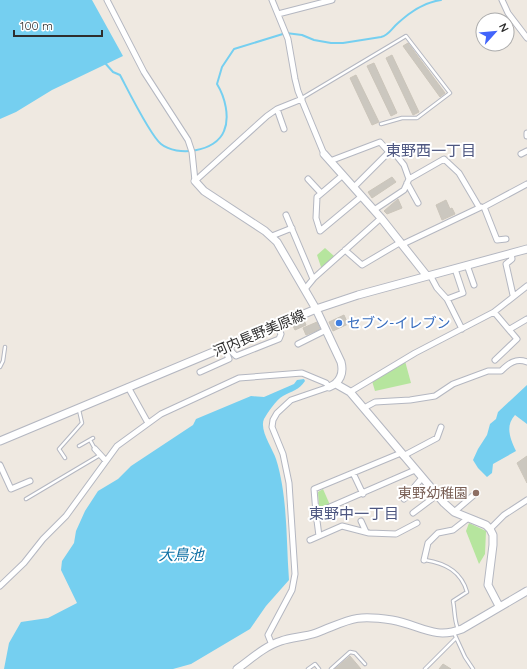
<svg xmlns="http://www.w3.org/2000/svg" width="527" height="669" font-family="Quicksand,'Noto Sans JP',sans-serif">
<rect width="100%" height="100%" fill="#efe9e1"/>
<path fill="#b6e59e" d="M325,248l9,8 -12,14 -5,-15z
M405,361l6,22 -36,8 -3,-10z
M323,489l7,16 -9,4 -2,-1 -1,-16z
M469,523l17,8 -1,23 -6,10 -13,-33z"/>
<path fill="#75cff0" d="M0,0h92l31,56 -71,34 -36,22 -16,7z
M304,379l1,2c-6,9 -13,10 -22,15 -7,4 -15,16 -19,23 -5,11 9,30 12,40 12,38 10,82 13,121l-23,26 -16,23 -59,35 -18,5h-169l5,-26 12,-21 27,-4 29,-15 -16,-33 1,-9 12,-18 2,-12 9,-20 13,-20 20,-12 13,-13 62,-41 3,-6 55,-23 13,1 30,-13 3,-4z
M527,385v39l-12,-9c-10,11 -5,23 1,36l-23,13 -1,9 -5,4 -9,-9 -5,-8 5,-11 9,-14 3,-11 6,-5 2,-7z"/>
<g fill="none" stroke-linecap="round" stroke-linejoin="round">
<path stroke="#75cff0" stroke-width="2" d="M105,63l8,9 7,3c8,15 30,60 41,69 16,13 55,8 63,-13 6,-14 1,-34 -7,-47l5,-17 12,-18 52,-16 16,2 12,5 17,3h12l38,-6c8,-2 10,-8 17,-14 12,-11 27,-21 43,-23"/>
</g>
<path fill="#cbc7bf" stroke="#cbc5ba" d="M408,43l37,50 -5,4 -37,-51z
M392,55l27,57 -6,3 -27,-57z
M374,63l23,50 -6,3 -24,-50z
M356,75l23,47 -7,3 -22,-47z
M392,177l4,5 -24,16 -4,-6z
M398,199l4,9 -15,6 -3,-3z
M446,200l4,9 2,-1 3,6 -13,6 -6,-15z
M344,315l4,9 -15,7 -4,-9z
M304,320l2,5 -11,5 -3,-6z
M317,322l3,7 -14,6 -3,-7z
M527,456v27l-10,-20z
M350,656l11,13h-26z
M443,664l8,5h-12z"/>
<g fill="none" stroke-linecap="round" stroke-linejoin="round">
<defs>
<path id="lane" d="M302,98l104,-62 44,57 -33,25h-15l-21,6
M0,367l3,-6 2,-14
M90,440l5,9
M79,446l14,-8
M65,458l-6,-9 23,-26 -3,-13
M26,499l74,-44
M425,560c20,3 36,11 42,32l-14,9c2,9 1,19 5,28
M454,633l11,24 8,12
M308,669l7,-5 4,5
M331,669l19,-17 5,1 10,11
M425,669l31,-31"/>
<path id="street" d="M107,0l37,72 44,68 4,12 3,29 72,-65 10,-7 25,-10
M272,0l16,39 7,40 3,12 26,63
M502,0l6,13 19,25
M278,14l54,-14
M277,109l7,20
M527,133v3
M521,154l6,-3
M330,161l50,-19 9,10 -35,35
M343,175l-26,22 -1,21 4,13 42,-35
M308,179l13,14
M409,179l35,-20 15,14 20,34
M407,183l11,20
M374,210l30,-20 5,-11 -5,-14 -12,-15
M286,215l27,64
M272,236l20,-8
M506,239l-9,1 -13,-33 43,-23
M403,244l78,-37
M345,250l17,15 39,-23
M511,253l1,6 -6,5 7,31
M467,265l7,20
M430,275l7,13 10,11 15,30
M305,289l9,-11 67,-60
M447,299l16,-6 -8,-24
M494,312l23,27 -22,21
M510,329l17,-10
M298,344l28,-14
M229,345l3,7 4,4 43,-17 2,-5 -4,-9
M200,372l29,-13 -5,-12
M128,387l20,36
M350,392l65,-39 79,-41 33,-26
M364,408l11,-6 35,-2 25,-4 18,-12 35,-13h13c8,-8 15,-13 26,-9
M95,449l11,12
M401,453l-87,36 2,24 99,-43
M403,456l34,-18 4,-11
M0,465l11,24 19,-8
M353,473l10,21
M404,499l18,-21
M454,512l21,-18
M316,513l3,23
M413,513l24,-18
M361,521l5,11
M490,529l14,-14 23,-15
M310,540l32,-14 27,7 27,1 21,-11
M424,560l4,-17 10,-10 15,-3 14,-11
M0,586l24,-23 19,-24 23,-23 51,-70 44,-32 78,-36 63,-5 24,10 3,4 -38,13 -14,13 -4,7 -1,7 11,27 6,29 6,91 -3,16 -24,45 4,10"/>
<path id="secondary" d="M324,154l57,64 46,58
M195,181l9,10 61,40 12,11 39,67 25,53c3,11 -1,21 -12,25
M336,384l14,8 94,111 10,9 32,13 4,4 3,6v10l-5,40 11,21
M0,441l316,-132 42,-14 169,-46
M237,669c14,-10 28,-23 44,-28 11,-4 24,-4 35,-8 34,-13 37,-19 76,-13 28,5 42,20 70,9l65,-38"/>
</defs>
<use href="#lane" stroke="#b4b7c1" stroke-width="4.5"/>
<use href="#street" stroke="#b4b7c1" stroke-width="7"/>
<use href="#secondary" stroke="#b4b7c1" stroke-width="9"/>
<use href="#lane" stroke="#fff" stroke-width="2.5"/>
<use href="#street" stroke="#fff" stroke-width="5"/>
<use href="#secondary" stroke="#fff" stroke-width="7"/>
</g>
<circle fill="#3f7fe0" stroke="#fff" stroke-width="1.5" cx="339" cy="323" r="4"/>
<circle fill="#8d6e63" stroke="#fff" stroke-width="1.5" cx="476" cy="493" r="4"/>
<g text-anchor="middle" stroke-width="4" stroke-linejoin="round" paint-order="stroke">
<g font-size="14" fill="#366cbe" stroke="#fff" text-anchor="start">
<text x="347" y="328">セブン-イレブン</text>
</g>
<g font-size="14" fill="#2e2e2e" stroke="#fff">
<text transform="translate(259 333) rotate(-23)" y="5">河内長野美原線</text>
</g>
<g font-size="14" fill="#785e54" stroke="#fff" text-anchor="end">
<text x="468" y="498">東野幼稚園</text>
</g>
<g font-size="15" fill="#4d5680" stroke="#fff">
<text x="431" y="156">東野西一丁目</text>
<text x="354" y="519">東野中一丁目</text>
</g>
<g font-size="15" font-style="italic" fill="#0d6fa3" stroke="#fff">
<text x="181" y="560">大鳥池</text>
</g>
</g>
<g transform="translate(495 32) rotate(63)"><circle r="19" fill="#ffffff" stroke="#ababab"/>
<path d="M0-3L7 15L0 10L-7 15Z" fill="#4264fb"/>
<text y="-6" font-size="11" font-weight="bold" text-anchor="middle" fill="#2e2e2e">N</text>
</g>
<path d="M14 30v6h88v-6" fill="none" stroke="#2e2e2e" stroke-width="2"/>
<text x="20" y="30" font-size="12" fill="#2e2e2e" stroke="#ffffff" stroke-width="3" paint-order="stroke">100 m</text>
</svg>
